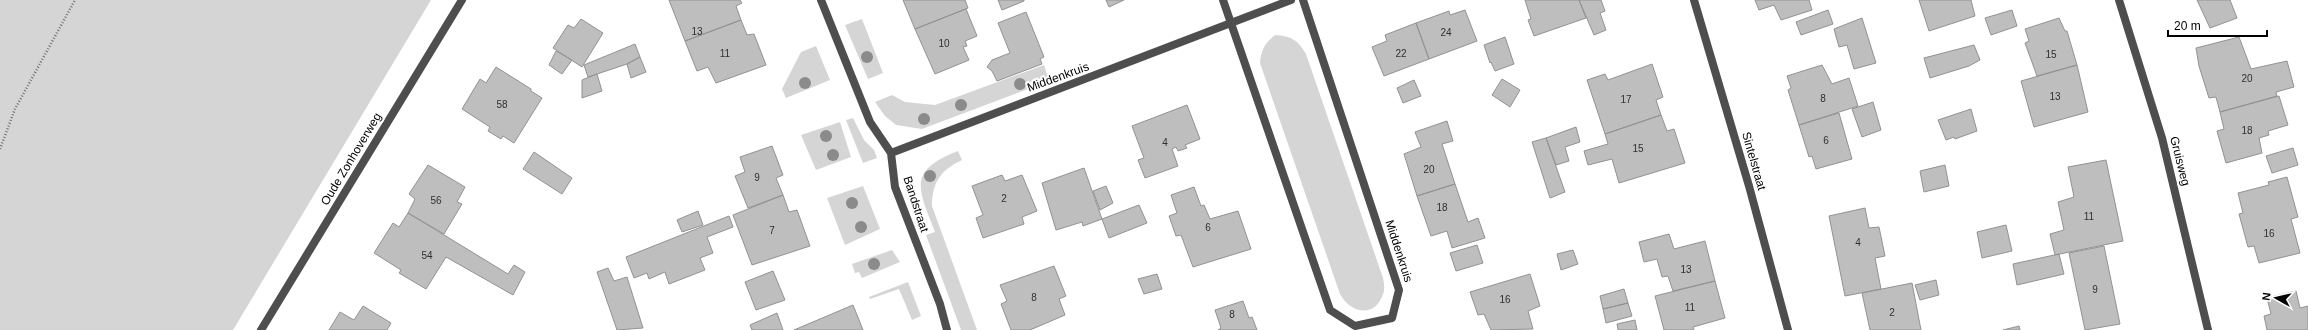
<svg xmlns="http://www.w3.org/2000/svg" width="2308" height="330" font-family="Arial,sans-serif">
<rect width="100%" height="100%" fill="#fff"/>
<path fill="#d5d5d5" d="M0,0h431l-198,330h-233z
M862,19l21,54 -15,6 -23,-54z
M1275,35c16,1 23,5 31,19l77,224c1,5 2,12 0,16 -8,25 -33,19 -43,0l-80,-231c1,-13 5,-20 15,-28z
M816,46l14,34 -44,18 -4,-9 19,-37z
M1044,65l5,16 -127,48 -26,-4 -11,-9 -10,-14 17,-7 13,7 30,3z
M853,118l11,22 10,10 3,8 -14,5 -17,-43z
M840,122l11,35 -35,13 -15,-35z
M958,151l4,9c-21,10 -30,22 -30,46l45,124h-16l-35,-95 9,-3c-17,-44 -28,-61 23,-81z
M863,186l17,43 -35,16 -18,-47z
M892,250l8,12 -38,16 -3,-6 -4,1 -3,-9z
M908,282l13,34 -9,4 -13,-31 -29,10 -1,-2z"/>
<path fill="#bebebe" stroke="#929292" d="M669,0h71l2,3 -6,3 5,14 -56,21z
M903,0h62l3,8 -53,21z
M998,0h26v1l-22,9z
M1106,0h18l-15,7z
M1525,0h54l7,18 -52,18 -6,-16 3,-1z
M1579,0h22l4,11 -5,2 6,17 -12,5z
M1755,0h54l3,10 -31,10 -7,-15 -15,5z
M1919,0h52l4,16 -46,15z
M2197,0h33l7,18 -27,10z
M966,9l11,27 -12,5 2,5 -4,1 6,13 -34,14 -20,-45z
M1465,10l12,31 -48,18 -13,-36 33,-12 1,4z
M1828,10l5,14 -32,11 -5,-13z
M2012,10l5,16 -26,9 -6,-17z
M1026,12l18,45 -4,2 2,5 -45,17 -5,-10 -5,-4 5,-7 18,-7 -12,-30z
M1862,18l14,45 -22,6 -7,-24 -8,2 -5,-18z
M2059,18l6,13h2l10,34 -40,11 -12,-33 4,-2 -4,-12z
M581,19l22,14 -21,34 -29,-19 15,-23 6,3z
M741,20l6,15 7,-1 12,31 -50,18 -8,-16 -11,4 -12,-30z
M1416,23l13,36 -45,17 -12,-29 15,-6 -2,-6z
M1505,37l9,27 -19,7 -4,-9 -1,1 -6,-18z
M2239,37l12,32 36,-8 7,26 -18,5 1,4 -57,16 -4,-15 -7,1 -10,-32 -3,-18z
M635,44l5,13 -13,7 -39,13 -4,-12z
M1974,45l6,15 -11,6 -39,12 -6,-20z
M556,51l16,9 -10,14 -13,-9z
M640,57l6,15 -15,6 -4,-14z
M1652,64l11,33 -7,3 5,15 -56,19 -18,-54 18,-6 3,6z
M1822,65l10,19 17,-6 9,28 -59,19 -11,-35 3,-2 -4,-12z
M2077,65l11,47 -54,15 -13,-46z
M496,67l35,22v2l11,7 -28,45 -11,-7 -2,3 -13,-8 2,-4 -28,-18 18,-30 6,4z
M597,74l5,17 -20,7v-18z
M1502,79l18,11 -10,17 -18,-12z
M1414,80l7,16 -18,7 -6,-15z
M2279,96l9,29 -20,6 1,4 -10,3 3,15 -36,10 -9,-32 7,-2 -4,-17z
M1873,102l8,28 -19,7 -10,-28z
M1187,105l13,34 -15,6 2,3 -9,3 -2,-4 -4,2 6,17 -33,12 -7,-18 6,-2 -12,-32z
M1971,109l6,22 -22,8 -1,-2 -8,3 -8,-20z
M1839,113l13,46 -36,10 -4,-13 -3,1 -10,-32z
M1661,115l6,16 7,-2 11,34 -66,20 -7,-24 -24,6 -4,-14 24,-7 -3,-10z
M1447,121l6,20 -11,3 13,40 -38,12 -13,-42 17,-7 -6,-15z
M1576,127l4,15 -15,5 4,14 -13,4 -10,-27z
M1546,138l19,54 -15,6 -18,-56z
M772,146l11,29 -7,3 7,17 -35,13 -13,-32 10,-4 -5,-15z
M2293,148l5,17 -26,8 -6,-17z
M534,152l38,26 -10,16 -39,-25z
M2106,160l17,81 -68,14 -5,-21 14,-4 -6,-28 16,-5 -6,-30z
M428,165l37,22 -8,15 5,2 -18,30 -36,-21 7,-14 -6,-5z
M1945,165l4,21 -25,6 -4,-21z
M1084,168l18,51 -19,7 -1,-4 -26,8 -14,-47z
M1002,175l3,6 17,-6 15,36 -15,6 2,7 -41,14 -7,-20 7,-3 -11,-29z
M2287,177l11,40 -7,2 9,34 -41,10 -5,-17 -6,1 -9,-33 4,-1 -5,-20 31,-8 -1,-3z
M1455,184l13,38 10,-4 7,20 -33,10 -5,-17 -16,5 -14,-40z
M1106,186l7,17 -13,7 -7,-19z
M1194,187l7,19 3,-1 6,14 28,-8 13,38 -58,18 -12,-32 -5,1 -7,-20 8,-3 -6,-18z
M783,195l6,17 8,-2 13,36 -58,19 -19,-50z
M1139,205l8,18 -38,15 -7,-19z
M1865,208l4,20 10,-1 6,29 -10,2 6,31 -36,7 -16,-80z
M698,211l5,14 -21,7 -5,-12z
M408,213l100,61 6,-9 11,7 -12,23 -67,-38 -20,32 -27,-16 2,-3 -27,-17 19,-30 6,4z
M729,216l4,11 -26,10 6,16 -13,5 5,12 -36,14 -4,-12 -16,7 -2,-6 -13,5 -8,-21z
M2006,225l6,26 -30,7 -5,-26z
M1669,234l5,15 31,-8 10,40 -42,10 -5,-15 -6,1 -5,-18 -13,3 -5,-20z
M1477,245l6,18 -27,8 -6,-18z
M2104,246l16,78 -35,6 -16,-77z
M1573,250l5,14 -17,6 -4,-16z
M2059,254l5,20 -47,11 -4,-21z
M1054,266l12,30 -7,3 6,16 -35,15h-19l-10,-26 6,-3 -7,-16z
M608,268l6,13 13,-4 16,51 -26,2 -20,-58z
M773,271l12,29 -29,10 -11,-28z
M1157,274l5,15 -18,5 -6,-15z
M1530,274l10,32 -12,5 5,18 -42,1 -7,-16 -6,1 -8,-23z
M1936,280l3,15 -19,5 -5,-15z
M1715,281l10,37 -32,9 1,3h-30l-9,-34z
M1912,283l9,47h-51l-8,-37z
M1624,289l4,14 -25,6 -3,-13z
M2296,291l4,17 8,-2v24h-41l-3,-14 7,-2 -4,-16z
M1243,301l6,17 3,-1 5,13h-39l3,-2 -6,-18z
M1628,303l4,13 -26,7 -3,-14z
M853,305l10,25h-69z
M363,306l28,17 -4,7h-58l11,-18 14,8z
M777,313l6,17h-31l-2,-5z
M1635,320l2,10h-19l-1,-6z
M2019,326l1,4h-17z"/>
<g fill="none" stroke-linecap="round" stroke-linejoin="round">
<path stroke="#707070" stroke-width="2.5" stroke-dasharray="1 2" stroke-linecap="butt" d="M0,149l15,-40 60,-109"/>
<path stroke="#4e4e4e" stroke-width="8" d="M821,0l49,122 21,31 4,34 45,117 7,26
M1223,0l107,310 25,16 37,-8 7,-28 -96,-290
M1694,0l55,186 39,144
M2119,0l43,138 46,192
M891,153l400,-153
M261,330l201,-330"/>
</g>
<g fill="#8b8b8b">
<circle cx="867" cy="57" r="6"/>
<circle cx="805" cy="83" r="6"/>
<circle cx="1020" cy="84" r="6"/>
<circle cx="961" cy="105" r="6"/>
<circle cx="924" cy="119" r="6"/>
<circle cx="826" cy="136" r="6"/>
<circle cx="833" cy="155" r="6"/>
<circle cx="930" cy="176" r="6"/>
<circle cx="852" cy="203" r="6"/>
<circle cx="861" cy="227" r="6"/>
<circle cx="874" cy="264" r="6"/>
</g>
<g text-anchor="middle" stroke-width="4" stroke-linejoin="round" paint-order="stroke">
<g font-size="10" fill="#303030">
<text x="697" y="35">13</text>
<text x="1446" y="36">24</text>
<text x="944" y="47">10</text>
<text x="725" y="57">11</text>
<text x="1401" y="57">22</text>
<text x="2051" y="58">15</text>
<text x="2247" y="82">20</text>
<text x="2055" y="100">13</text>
<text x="1823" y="102">8</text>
<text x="1626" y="103">17</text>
<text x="502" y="108">58</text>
<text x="2247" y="134">18</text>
<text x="1826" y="144">6</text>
<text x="1165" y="146">4</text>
<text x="1638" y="152">15</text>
<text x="1429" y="173">20</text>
<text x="757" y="181">9</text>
<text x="1004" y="202">2</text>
<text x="436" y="204">56</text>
<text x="1442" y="211">18</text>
<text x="2089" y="220">11</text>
<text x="1208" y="231">6</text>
<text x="772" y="234">7</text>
<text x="2269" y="237">16</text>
<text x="1858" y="246">4</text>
<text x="427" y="259">54</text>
<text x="1686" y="273">13</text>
<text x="2095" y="293">9</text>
<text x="1034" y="301">8</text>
<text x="1505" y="303">16</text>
<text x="1690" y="311">11</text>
<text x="1892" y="316">2</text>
<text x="1232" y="318">8</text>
</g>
<g font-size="12" fill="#000" stroke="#fff">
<text transform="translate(1058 77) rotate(-20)" y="4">Middenkruis</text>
<text transform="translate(351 159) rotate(-59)" y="4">Oude Zonhoverweg</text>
<text transform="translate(1754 161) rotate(74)" y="4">Sintelstraat</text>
<text transform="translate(2180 161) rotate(76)" y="4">Gruisweg</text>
<text transform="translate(916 204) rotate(72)" y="4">Bandstraat</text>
<text transform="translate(1399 251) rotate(72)" y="4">Middenkruis</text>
</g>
</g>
<g transform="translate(2276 298) rotate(278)" stroke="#ffffff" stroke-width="3" paint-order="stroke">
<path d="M0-3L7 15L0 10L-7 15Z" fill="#000000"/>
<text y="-6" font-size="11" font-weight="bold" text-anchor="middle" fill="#000000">N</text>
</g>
<path d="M2168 30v6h99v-6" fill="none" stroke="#000000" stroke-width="2"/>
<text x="2174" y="30" font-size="12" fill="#000000" stroke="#ffffff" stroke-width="3" paint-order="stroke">20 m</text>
</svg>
